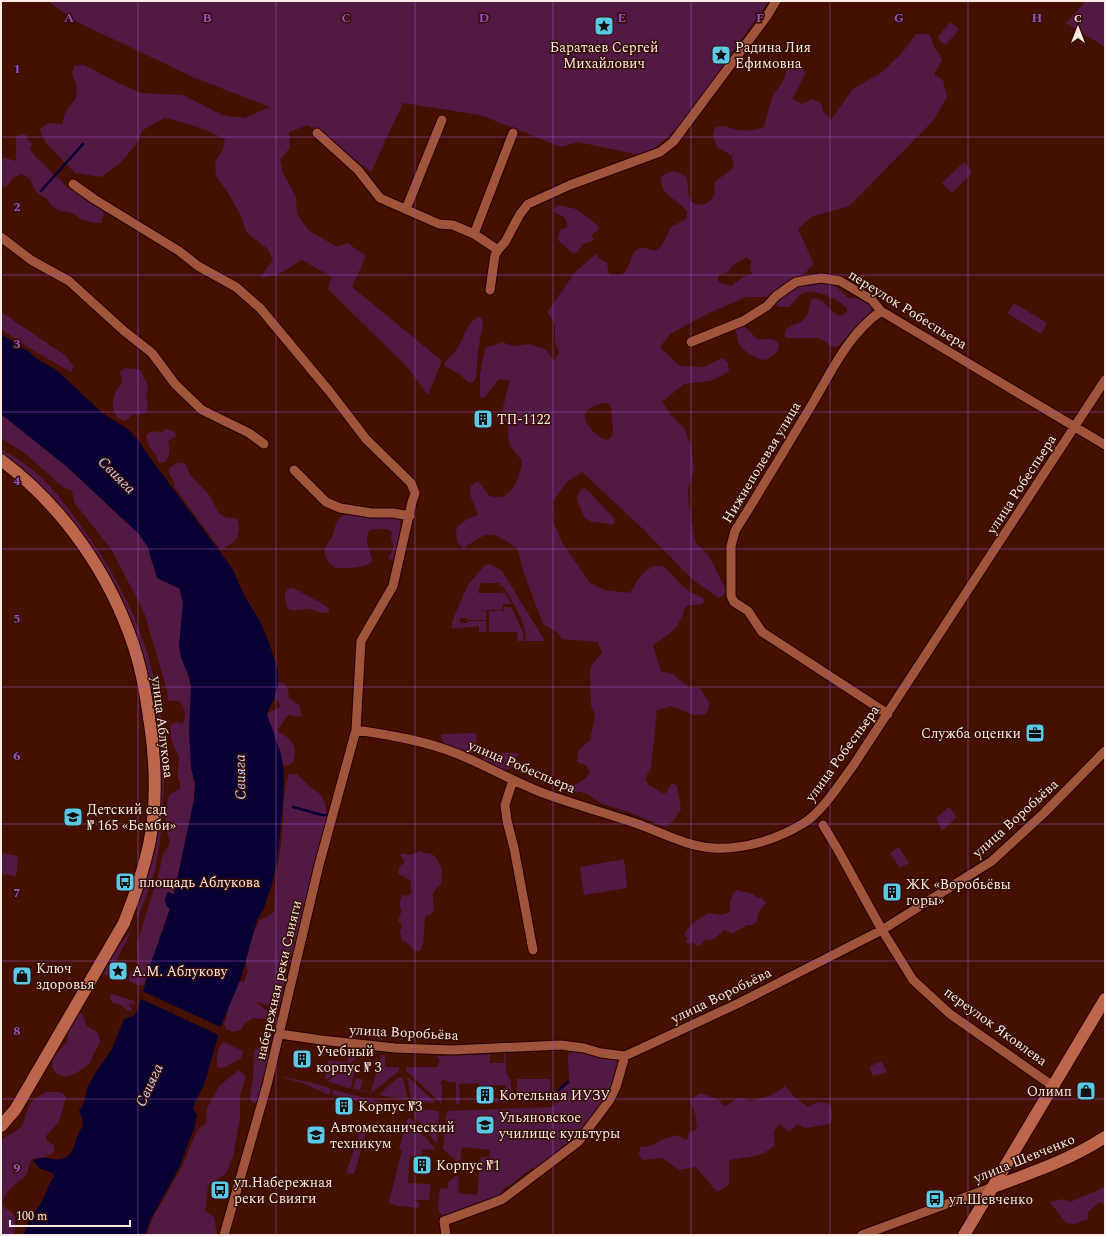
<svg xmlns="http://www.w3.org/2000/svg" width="1106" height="1236" font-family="Spectral,serif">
<rect width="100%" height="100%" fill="#461000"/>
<path fill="#531945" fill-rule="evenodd" d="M48,1h721l-88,124 -28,25 -13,5 -62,-13 -17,5 -81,-32 -77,-12 -32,69 -63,-47 -19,7 1,16 -10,11 2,12 14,26 1,17 11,16 29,17 10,-4 19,13 -14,31 90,74 -14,34 -21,-28 -79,-78 4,-12 -30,-17 -25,15 -17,3 13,-18 -5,-11 -21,-16 -8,-21 -14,-24 -9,-12 -1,-14 8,-12 2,-11c-20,-10 -39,-17 -61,-21l-21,12 -8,16 -17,19 -17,12 -26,-4 -29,-30 -7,-14 11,-6 12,1 3,-11 11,-15 1,-13 -5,-10 2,-9 10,-1 38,20 19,8 42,2 39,20 22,3 26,-11 -75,-29 -120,-57z
M1086,1h19v46l-39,-24z
M950,22l9,7 -13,16 -9,-7z
M916,34h13l6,14 7,11 -8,16 9,5 4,17 -14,24 -84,85 -38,11 -13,12 16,35 -9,9 -39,24h-20l-39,17 -37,20 -10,13 20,19 24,1 18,-9 6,5 1,9 -19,9 -26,3 -22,18 9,13 13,13 7,17 3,23 -6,23 1,15 6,36 14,14 18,36 -8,6 -26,-18 -50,-51 -61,-57 -15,10 -14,19 -1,18 11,25 27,39 15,7 24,3 5,-5c2,-10 18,-27 30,-21 6,4 16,17 22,22 5,4 11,6 17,9l1,4c-5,5 -13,1 -18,5 -3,3 -3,9 -5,12 -6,13 -17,18 -28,26l8,26 11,3 18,14h10l10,16 -4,10 -12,1 -23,-9 -14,4 -6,57 -6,12 3,5 14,9h4l6,-10 5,3 4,23 -8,12 -7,6 -35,-14 -29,-9 -16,-11 -13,-2v-5l13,-8 4,-6 -4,-7 -9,-3 1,-11 12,-11 5,-24 -4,-11 -1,-35 4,-8 8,-9 -4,-11 -36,-3 -5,-7 -14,-8 -20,-53 -5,-22c-26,-18 -29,-20 -55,0l-6,-7 -1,-14 10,-8 12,-5 -8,-21 1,-8 7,-5 11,15c3,0 9,2 12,1 14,-3 20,-25 21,-37 -14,-15 -14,-16 -14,-36l-7,-8 9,-36 -11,-1 -14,18 -5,1v-24l5,-26 17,-6 10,4 17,-2 16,5 9,12 5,-8 -4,-11v-18l-8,-12 29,-41 20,-17 4,5 7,4 2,11c26,9 15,-23 33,-26 4,-1 8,2 12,3l7,-4 10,-20 15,-8 1,-7c-8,-13 -26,-15 -26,-33 6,-11 18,-8 26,-1l2,20c5,11 21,7 25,-2 3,-5 -2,-10 2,-15 6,-6 15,-8 18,-16l-3,-10 -14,-8 -4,-11 2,-8c9,-5 15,1 24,2 8,1 18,0 25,-3l8,-30 10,-14 5,-13 7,-5 7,3 5,5 -14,26 10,5 10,-5 9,4 2,8 8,9 22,-31 29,-17 20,-19zM745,258h3l3,3 -1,7 2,6 -9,3 -12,9 -8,-2 -5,-3v-5l10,-4 5,-7zM604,403h3c6,4 4,10 5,17 7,43 -32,4 -27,-7 3,-6 13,-8 19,-10z
M22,134l4,1 2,5 5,4 -3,5 6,9 6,4 11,12 8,6 5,7 22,10 14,12 2,6 -3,8h-7l-13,-4 -9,-6 -12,-2 -8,-5 -4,-6 -12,-8 -7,-14 -8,-4 -8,4 -7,9h-5v-30l15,4v-24z
M964,162l7,8v4l-19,19 -10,-10z
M558,205l18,4 24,18 -3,4 -6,3 3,6 -11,4 -7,9h-4l-2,-2 -12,-11v-4l2,-6 7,-3c1,-10 -6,-11 -13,-15v-4z
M823,282l13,4 12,12 16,1 8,7 -1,6 -3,5 -31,30c-8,0 -12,-7 -19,-9h-30l-3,-2c-1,-11 11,-10 18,-16 8,-6 4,-14 9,-21 15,-4 22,26 35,13v-4c-9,-9 -35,-22 -47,-13 -4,3 -6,8 -11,12h-10l-4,-3v-2l20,-17z
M1014,303l33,20 -6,11 -34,-21z
M1,312l65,44 8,11 -3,5 -42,-24 -28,-19z
M477,317h4l2,5 -5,29 -2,27 -2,3 -4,2 -12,-10 -12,-6 -2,-3c2,-5 7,-8 11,-12 8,-11 11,-27 22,-35z
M743,325l14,14c8,2 17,-4 22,6l-2,8 -11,7c-9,0 -25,-9 -28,-19 -1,-6 0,-6 -4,-12z
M125,368l13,1 3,2 7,15 -2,8 2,15 -3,4 -9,2 -3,-1 -8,7c-14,-2 -14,-20 -9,-30 1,-3 4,-5 6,-8v-6l-2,-3 1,-3z
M1,414l65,52 72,67 10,14 3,14 11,20 17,7 4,14 -2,55 8,20 2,10v80l4,17 -1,16 -20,94 -8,11 4,3 -26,77h-7l-8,-4v-7l9,-8 -1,-22 22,-71 4,-19 7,-11c-5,-18 -7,-32 0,-49l10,-5v-7l-2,-5 1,-20 -8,-17v-15l5,-3 7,2c3,-9 3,-16 -4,-23h-8l-3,-1 -1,-10 -23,-78 -33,-63 -37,-47 -2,-12 -8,-2 -37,-33 -26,-17z
M166,429l8,3 2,4 -8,5c2,8 2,13 -2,20l-4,2 -3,-1c-2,-3 -2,-7 -4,-9 -6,-7 -9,-10 -8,-19l4,-3 10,1z
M1,449c12,7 24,14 35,24 20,17 36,41 52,63 61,85 84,175 74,279 -1,16 -2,33 -6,48 -3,19 -12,37 -18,55l-1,-1 2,-15 9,-30 11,-104 -1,-32 -5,-40 -10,-38 -82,-150 -27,-29 -11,-10 -22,-16z
M180,463h4l2,2 4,10 19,20 10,18 6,4 12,2c3,5 2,18 -3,23 -3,2 -8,4 -11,7l-4,-1 -44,-60 -2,-9 -3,-3 -1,-7 6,-5z
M584,488l4,3 26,27 1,2 -1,4 -3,1 -6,-2 -13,-1 -7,-4 -8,-17v-5l3,-6z
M348,513l31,2 20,3 2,11 -7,32 -4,-1 -2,-2 5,-8v-6l-2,-4 1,-8c-5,-5 -15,-3 -22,-2 -7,10 -1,18 2,28 0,2 0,3 -2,5 -6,5 -30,7 -36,4 -5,-3 -10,-10 -9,-16 0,-6 6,-11 8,-16 4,-12 2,-16 15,-22z
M489,564l13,7 43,70h-19c0,-19 -13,-39 -23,-55h-3l-1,-3h-18l-3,10h25v-3l9,14h-9v6h-23l6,1v9h-19v-2h-7v5h7v-2h19v11h-7v-6l-28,3 2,-10 15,-34 17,-20z
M289,588h4l28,15 8,6v3c-6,3 -12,-2 -19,-3 -11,-1 -23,8 -25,-10 -1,-5 1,-7 4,-11z
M504,607h7l12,25 1,9h-6l-1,-9h-28v-21h15z
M277,682l7,1 4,7 1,8 9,6 3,5v7l-2,1 -10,-2c-6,3 -6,10 -11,14l1,3c3,3 8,4 10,7 6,5 8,17 3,24 -2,2 -5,3 -9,2 -8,-4 -14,-40 -16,-50l1,-2 12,-6 -1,-5 -5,-5z
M476,733c1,9 2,16 -6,21l-26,-10 -3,-5v-4l2,-1z
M486,753h33l-8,15 -7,3 -21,-10 -1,-4z
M289,774h8l12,12 11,8 5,9 2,15 -15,56 -11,53 -9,27 -14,12 9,3 -7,38 -8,-1 -16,-4 10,8 2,4 -4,5 -11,-1 -9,6 -3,6 -9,2 -6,-3 -2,-6 4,-11 1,-15 4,-7 7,-9 4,2 4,-12 -1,-1 -2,-18 14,-31 15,-9c0,-26 5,-51 8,-77 2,-20 0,-42 7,-61z
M949,807l8,10 -15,14 -6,-13z
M899,847l10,16 -9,5 -10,-15z
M420,851l4,2c16,-2 21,21 16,33 -13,7 -4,16 -7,27l-7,3 -1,3 -2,26 -3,6h-6l-4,-6 -8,-5 -2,-8 2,-6 -4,-6c3,-6 5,-10 1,-16l3,-9 6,1 4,-3 -1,-4v-8l-13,-8 2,-7 5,-4 -4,-6 1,-3 7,2z
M1,853l17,3 -2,20 -15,-2z
M624,859l3,29 -43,7 -4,-28z
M736,890l17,4 5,4h4l4,5 -7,9 -3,11 -4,2h-5c-5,4 -10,4 -14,9l-5,-2 -3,-3c-7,6 -10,12 -20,11l-4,5 -4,1 -4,-3 -5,1 -2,-3 3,-4h-3l-2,-3 3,-5 9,-8 13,-8 12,2 9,-3c-1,-10 0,-14 6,-22z
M129,933l1,1 -22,42 -5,-2 15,-27z
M112,994l22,7v3h-6l4,5 -1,2h-3l-9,-7 -7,-1 -2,-7z
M77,1013l5,1 5,12 11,7 2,9 -6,11 -4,10 -12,9 -8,4 -5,1 -8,-3 -5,-7 2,-11 13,-14 2,-16z
M223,1042l20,9 -2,8 -18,9 -6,-1c-1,-10 0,-18 6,-25z
M259,1048l8,3 3,5 -12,44 -2,3h-4l-2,-6 3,-20 1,-27z
M350,1050l8,2 -1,6 -31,22 -1,-2 3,-18 20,3z
M572,1051l15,1 28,7c13,18 -32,74 -46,87 -11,9 -24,17 -36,25l-1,-3 -22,17 -6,3 -3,6 -8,7 -50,16 -4,-6 -1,-3 2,-20 8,1v-7l8,-6 3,1 -1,16 19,2 4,-38h8l1,-7 -28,-3 -2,15h-2l-15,-13 3,-33 2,-5 103,-4c8,-3 7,-9 8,-16l10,-9 -1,-26z
M504,1053h1l1,19 5,8v19l-3,3 -23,1v-4h21v-14l-27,1v-3l-20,1 1,20h-4v-22h-8l-4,-3 -4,4 2,2v19l-36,-33v-4h31l3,-6 -3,-4 1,-1 52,-2v9h14z
M381,1055h4v12h14v4l-28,22 -18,-4 3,-11 7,2 -3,10 11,2z
M881,1061l6,11 -14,4 -4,-9z
M356,1062l-5,27 -24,-8z
M239,1070l7,7 -6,18v23l-7,39 -7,17 -18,11 -3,26 9,6 3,18h-70l5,-16 28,-48 18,-42 8,-5 1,-16 13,-23z
M284,1077l33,7 14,5 -2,6 -23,-11 -22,-6z
M398,1078h5l5,22 -30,-5z
M407,1078h2l27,25 -24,-2z
M517,1079h33v21l-33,2z
M785,1086l9,11 14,10c9,-6 13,-6 23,-2l1,12 -2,7 -25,4 -8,-4 -6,7h-3l-8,-7 -6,7 1,14c-13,13 -30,12 -46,15v25l-12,7 -21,-25 -17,3 -17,-12 -20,2 -3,-5 1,-8 11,-1 13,-7 13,-4 10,5 2,-7 8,-4 -2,-15 -5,-14 11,-7 18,7 5,7 14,-9 13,3 21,-6z
M333,1090l53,13 -2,6 -52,-15z
M46,1092h14l4,2 2,3 -7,25 -13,14v4l8,6v6c-3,2 -6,4 -9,5 -4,1 -8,0 -12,2 -6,3 -3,12 -7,16 -10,11 -24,15 -23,31 3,3 5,3 8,6 8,5 2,16 4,23h-14v-95l15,-9 6,-5 7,-21 4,-5z
M413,1108l24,3 2,1 -2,32 -21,-25z
M408,1118l3,1 10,12 -1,1 3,4 1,-1 12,15 -14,-1v6l-12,1 -2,27 23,1 -2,16h-16l6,3v4l-1,1c-9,-2 -23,0 -29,-6l13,-52 -3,-1z
M360,1131l6,1 -12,42 -8,-1z
M1105,1187v17l-6,-2 -11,10v7l-13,5 -9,-1 -16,-21 14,-3 6,3z"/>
<path fill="#090034" d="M1,334l27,17 9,8 21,12 44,42 26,16 10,11 13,19 81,109 13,29 15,24 9,22 9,27v16l-3,11 -8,17 14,40 3,19 -1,30 -6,59 -4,19 -9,27 -7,12 -16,58 -20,48 -17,59 -8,15 -3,8 4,7 -2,11 -16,42 -28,51 -6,16h-122l5,-10 1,-9c14,-8 16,-26 25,-40l-1,-3 -12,-4 -8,-8c12,-10 27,8 39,-10 3,-5 3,-10 5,-14 7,-14 8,-12 2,-26l4,-6 5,-19 8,-14 16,-23 12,-30 9,-3 4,-4 15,-52 18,-51 -4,-4 -1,-6 3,-7 6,2 20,-94 1,-16 -4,-17 -2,-36 2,-44 -2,-10 -8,-20 -2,-11 4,-44 -4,-14 -22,-10 -9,-31 -10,-14 -72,-67 -65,-52z"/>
<path fill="#461000" d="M142,991l81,37 -2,8 -82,-38z"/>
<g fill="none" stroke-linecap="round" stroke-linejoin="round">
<path stroke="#090034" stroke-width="2.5" d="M41,191l42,-47
M293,807l29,8h6l2,-4
M559,1090l9,-8"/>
<defs>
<path id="street" d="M317,133l41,37 22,28 59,26 14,1 21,9 24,16
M73,184l21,15 85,52 19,15 38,21 24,21 70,84 36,47 45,44 4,10 -3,9 -19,84 -32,55 -5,89 -37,135 -52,220 -43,150
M406,209l36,-89
M474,234l39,-101
M1,237l30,23 38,21 55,50 28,22 23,31 27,26 47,23 15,11
M490,290l5,-35 3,-5 7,-8 15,-28 8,-10 42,-19 90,-33 13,-10 94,-126 9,-15
M881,311c-35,25 -51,64 -73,100 -24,40 -48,80 -73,120l-4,15v50l3,6 14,9 14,21 126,82
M691,342l52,-21 24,-15 9,-10 20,-14 25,-4 19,3 32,19 9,11 224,134
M294,470l32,32 14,6 31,5h22l17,3
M356,730c34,5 70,11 102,24 29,12 56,28 85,39 30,11 62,20 92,30 26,9 50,23 78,25 31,2 65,-9 91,-25 18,-11 36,-40 49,-57l252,-386
M513,780l-8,25 2,16 7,27 19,102
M823,825l15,25 44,80 31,50 37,34 103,72
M280,1034l41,6 74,8 57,2 109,-5 23,3 17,5 24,3 114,-53 143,-73 78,-49 32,-20 52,-48 61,-62
M446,1235l-2,-14 49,-18 10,-4 75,-57 31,-41 7,-14 9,-31
M862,1235l131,-48"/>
<path id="secondary" d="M1,460c62,46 109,114 133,187 9,27 13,56 17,84 5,38 6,76 -2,114 -6,27 -15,53 -25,78l-109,187 -14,16
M993,1187c38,-14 77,-27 112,-50
M964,1235l141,-236"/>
</defs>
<use href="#street" stroke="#240100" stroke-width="11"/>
<use href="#secondary" stroke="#240100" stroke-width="14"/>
<use href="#street" stroke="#a1543c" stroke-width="9"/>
<use href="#secondary" stroke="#bd664b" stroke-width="12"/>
</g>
<path fill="none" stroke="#9552c6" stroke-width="1" stroke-opacity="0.55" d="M138,1v1234M276,1v1234M415,1v1234M553,1v1234M691,1v1234M830,1v1234M968,1v1234M1,137h1104M1,275h1104M1,412h1104M1,549h1104M1,687h1104M1,824h1104M1,961h1104M1,1099h1104"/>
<defs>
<symbol id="sight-square" viewBox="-11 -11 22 22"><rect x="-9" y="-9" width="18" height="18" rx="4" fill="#5ac8e6" stroke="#340e03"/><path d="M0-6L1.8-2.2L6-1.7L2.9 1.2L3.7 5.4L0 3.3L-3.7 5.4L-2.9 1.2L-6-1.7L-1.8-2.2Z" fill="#111"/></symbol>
<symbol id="building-square" viewBox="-11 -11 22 22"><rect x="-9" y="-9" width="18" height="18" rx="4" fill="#5ac8e6" stroke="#340e03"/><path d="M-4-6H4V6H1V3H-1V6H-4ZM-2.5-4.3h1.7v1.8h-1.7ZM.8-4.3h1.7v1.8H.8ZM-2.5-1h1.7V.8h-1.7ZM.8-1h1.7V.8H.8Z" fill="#111"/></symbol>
<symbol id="office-square" viewBox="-11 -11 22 22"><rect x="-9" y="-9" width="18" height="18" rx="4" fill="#5ac8e6" stroke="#340e03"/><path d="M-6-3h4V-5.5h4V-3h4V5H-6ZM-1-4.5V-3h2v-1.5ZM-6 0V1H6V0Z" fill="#111"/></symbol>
<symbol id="school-square" viewBox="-11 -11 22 22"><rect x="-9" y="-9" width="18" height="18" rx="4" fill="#5ac8e6" stroke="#340e03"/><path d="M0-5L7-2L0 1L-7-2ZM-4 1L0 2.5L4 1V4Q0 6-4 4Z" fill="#111"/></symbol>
<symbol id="bus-square" viewBox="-11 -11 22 22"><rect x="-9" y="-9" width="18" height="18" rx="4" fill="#5ac8e6" stroke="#340e03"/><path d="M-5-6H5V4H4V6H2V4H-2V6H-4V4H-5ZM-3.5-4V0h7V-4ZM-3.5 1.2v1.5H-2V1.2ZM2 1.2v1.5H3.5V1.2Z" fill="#111"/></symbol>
<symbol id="shop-square" viewBox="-11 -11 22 22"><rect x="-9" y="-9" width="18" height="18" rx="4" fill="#5ac8e6" stroke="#340e03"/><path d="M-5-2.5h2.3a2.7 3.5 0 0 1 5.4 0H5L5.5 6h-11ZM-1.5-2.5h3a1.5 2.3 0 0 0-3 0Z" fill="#111"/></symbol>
<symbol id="university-square" viewBox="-11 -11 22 22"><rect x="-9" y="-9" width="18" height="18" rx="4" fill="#5ac8e6" stroke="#340e03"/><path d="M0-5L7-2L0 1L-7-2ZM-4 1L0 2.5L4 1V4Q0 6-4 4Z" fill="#111"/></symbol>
</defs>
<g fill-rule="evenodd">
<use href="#sight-square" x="593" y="15" width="22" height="22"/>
<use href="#sight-square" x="710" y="44" width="22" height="22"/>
<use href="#building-square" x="472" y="408" width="22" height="22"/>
<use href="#office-square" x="1024" y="722" width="22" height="22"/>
<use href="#school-square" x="62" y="806" width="22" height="22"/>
<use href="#bus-square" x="114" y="871" width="22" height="22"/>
<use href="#building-square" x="881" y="881" width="22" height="22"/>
<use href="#sight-square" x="107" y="960" width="22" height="22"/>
<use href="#shop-square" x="11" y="965" width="22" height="22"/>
<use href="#building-square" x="291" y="1048" width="22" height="22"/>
<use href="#shop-square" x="1075" y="1080" width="22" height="22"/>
<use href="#building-square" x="474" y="1084" width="22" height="22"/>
<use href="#building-square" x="333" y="1095" width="22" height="22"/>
<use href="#university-square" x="474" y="1114" width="22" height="22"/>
<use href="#university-square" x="305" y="1124" width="22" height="22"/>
<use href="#building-square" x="411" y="1154" width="22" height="22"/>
<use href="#bus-square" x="209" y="1179" width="22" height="22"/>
<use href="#bus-square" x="924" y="1188" width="22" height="22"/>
</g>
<g text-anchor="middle" stroke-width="3" stroke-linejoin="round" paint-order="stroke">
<g font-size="14" fill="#fceae4" stroke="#340e03" text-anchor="start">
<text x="604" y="52" text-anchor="middle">Баратаев Сергей<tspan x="604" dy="16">Михайлович</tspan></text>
<text x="735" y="52">Радина Лия<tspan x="735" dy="16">Ефимовна</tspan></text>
<text x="497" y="424">ТП-1122</text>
<text x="1021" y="738" text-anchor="end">Служба оценки</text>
<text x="87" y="814">Детский сад<tspan x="87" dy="16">№ 165 «Бемби»</tspan></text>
<text x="139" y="887">площадь Аблукова</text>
<text x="906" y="889">ЖК «Воробьёвы<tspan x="906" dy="16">горы»</tspan></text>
<text x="36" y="973">Ключ<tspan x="36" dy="16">здоровья</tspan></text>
<text x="132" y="976">А.М. Аблукову</text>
<text x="316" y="1056">Учебный<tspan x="316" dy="16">корпус № 3</tspan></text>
<text x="1072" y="1096" text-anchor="end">Олимп</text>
<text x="499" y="1100">Котельная ИУЗУ</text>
<text x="358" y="1111">Корпус №3</text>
<text x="499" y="1122">Ульяновское<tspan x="499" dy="16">училище культуры</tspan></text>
<text x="330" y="1132">Автомеханический<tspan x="330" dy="16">техникум</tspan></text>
<text x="436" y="1170">Корпус №1</text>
<text x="234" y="1187">ул.Набережная<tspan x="234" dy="16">реки Свияги</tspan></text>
<text x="949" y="1204">ул.Шевченко</text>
</g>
<g font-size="14" fill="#fceae4" stroke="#340e03">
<text transform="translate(908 309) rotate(32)" y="5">переулок Робеспьера</text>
<text transform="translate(761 462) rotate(-59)" y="5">Нижнеполевая улица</text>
<text transform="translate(1021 484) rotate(-57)" y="5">улица Робеспьера</text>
<text transform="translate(163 727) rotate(83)" y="5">улица Аблукова</text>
<text transform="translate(842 753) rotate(-54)" y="5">улица Робеспьера</text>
<text transform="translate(522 766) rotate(23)" y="5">улица Робеспьера</text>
<text transform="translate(1015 818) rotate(-42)" y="5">улица Воробьёва</text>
<text transform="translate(278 980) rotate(-77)" y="5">набережная реки Свияги</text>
<text transform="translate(721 995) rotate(-26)" y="5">улица Воробьёва</text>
<text transform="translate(996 1026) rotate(36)" y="5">переулок Яковлева</text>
<text transform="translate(404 1032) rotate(3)" y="5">улица Воробьёва</text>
<text transform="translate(1024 1158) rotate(-22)" y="5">улица Шевченко</text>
</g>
<g font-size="15" font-style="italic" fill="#cbd1fd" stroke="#340e03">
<text transform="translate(117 475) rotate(45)" y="5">Свияга</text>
<text transform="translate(240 777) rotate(-91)" y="5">Свияга</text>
<text transform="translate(149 1085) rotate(-65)" y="5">Свияга</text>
</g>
</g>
<g font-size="13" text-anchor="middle" font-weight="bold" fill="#9552c6" stroke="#340e03" stroke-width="3" stroke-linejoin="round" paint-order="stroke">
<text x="69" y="22">A</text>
<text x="207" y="22">B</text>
<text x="346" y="22">C</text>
<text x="484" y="22">D</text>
<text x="622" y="22">E</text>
<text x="760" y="22">F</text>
<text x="899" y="22">G</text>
<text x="1037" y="22">H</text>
<text x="17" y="73">1</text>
<text x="17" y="211">2</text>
<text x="17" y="348">3</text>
<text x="17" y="485">4</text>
<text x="17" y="623">5</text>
<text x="17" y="760">6</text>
<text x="17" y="897">7</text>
<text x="17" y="1035">8</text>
<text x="17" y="1172">9</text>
</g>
<rect width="1106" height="1236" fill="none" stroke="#fceae4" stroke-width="4"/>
<g transform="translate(1078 28)" stroke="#340e03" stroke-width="3" paint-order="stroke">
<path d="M0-3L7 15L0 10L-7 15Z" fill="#fceae4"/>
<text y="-6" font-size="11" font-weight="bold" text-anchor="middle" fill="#fceae4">С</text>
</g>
<path d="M10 1220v6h120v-6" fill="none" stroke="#fceae4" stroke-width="2"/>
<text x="16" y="1220" font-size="12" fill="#fceae4" stroke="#340e03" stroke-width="3" paint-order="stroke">100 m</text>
</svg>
